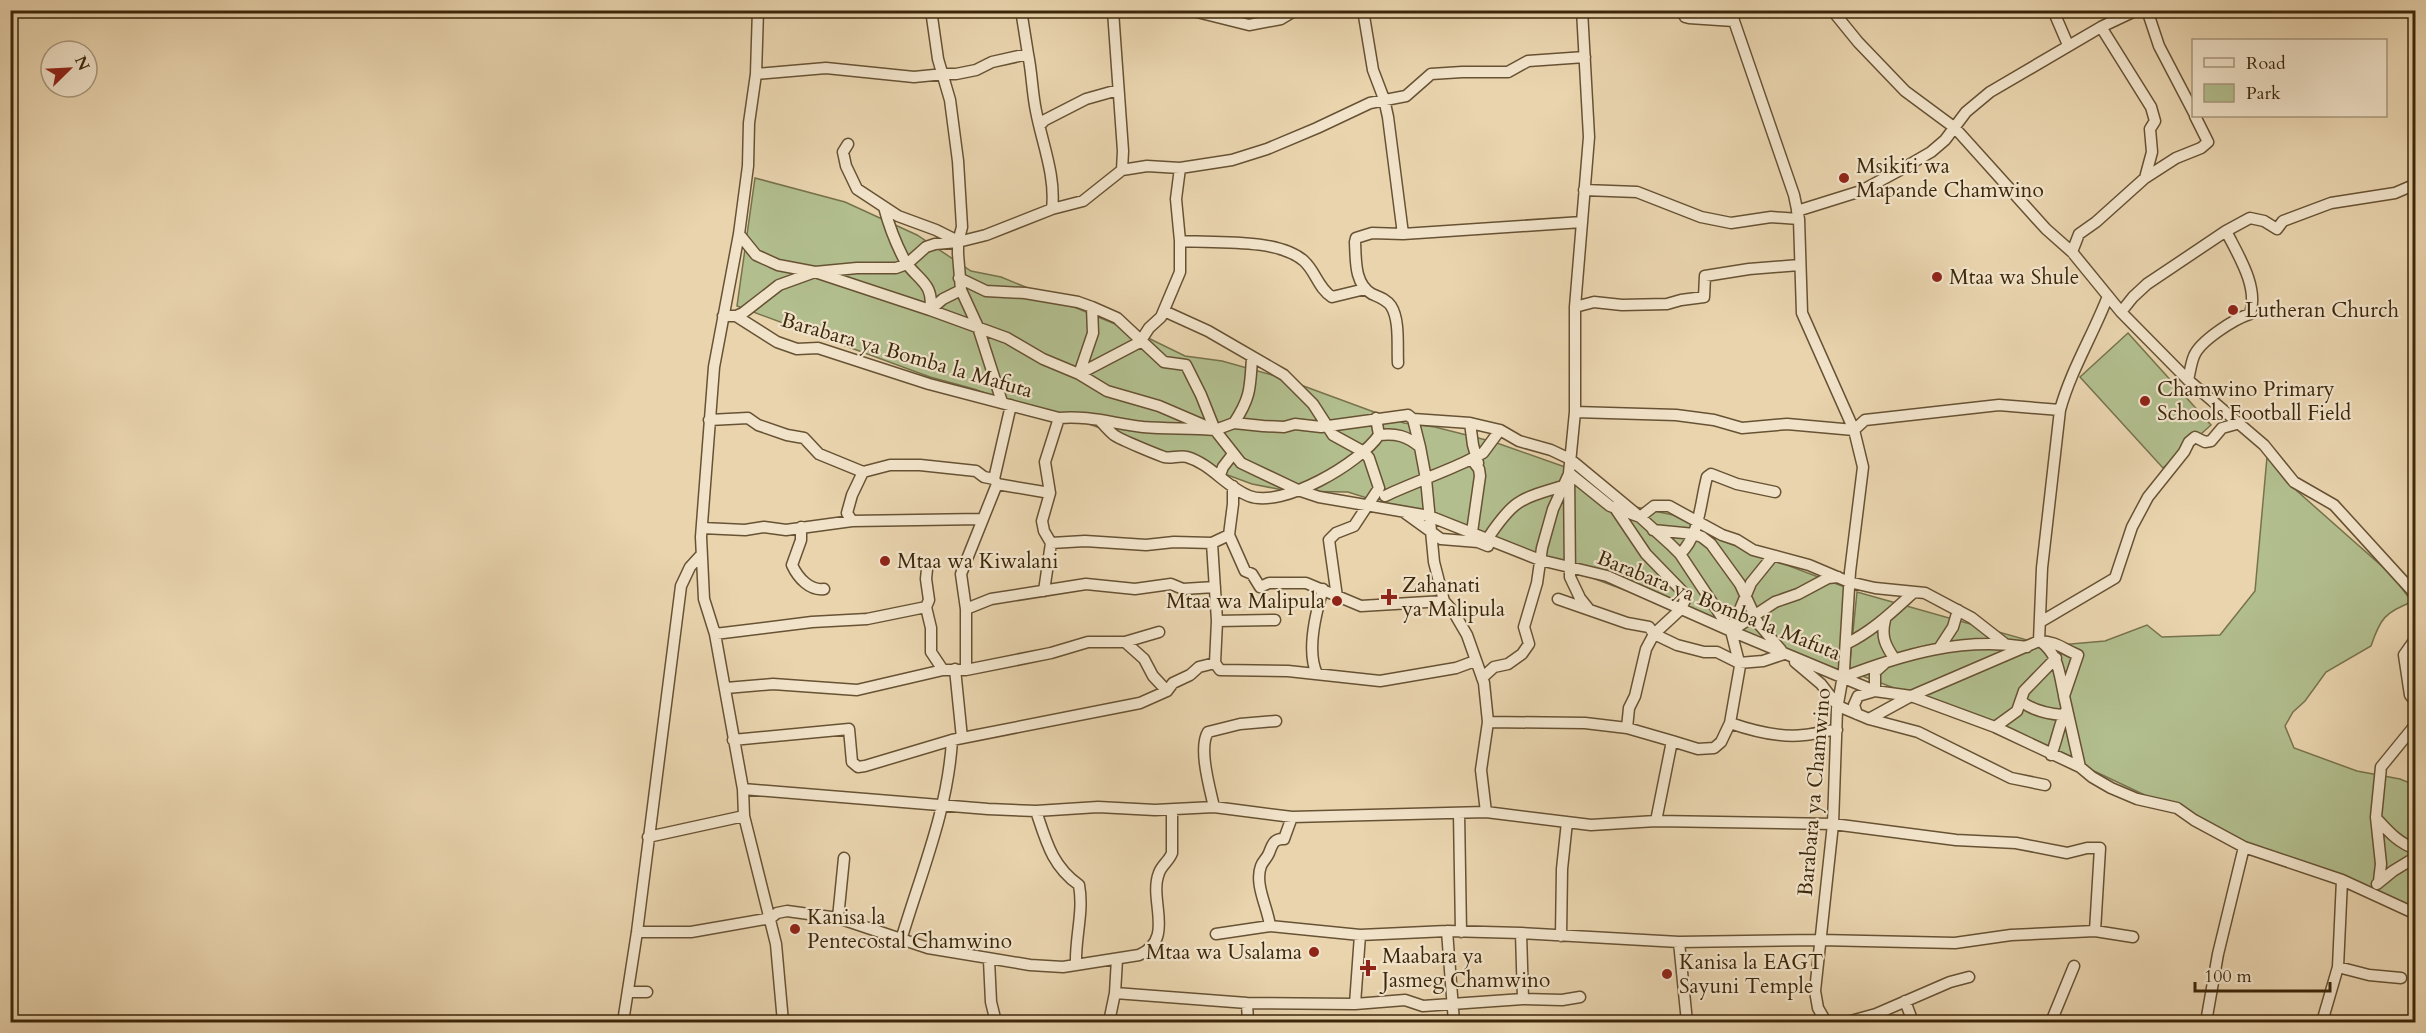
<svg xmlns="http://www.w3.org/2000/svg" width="2426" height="1033" font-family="Cardo,serif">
<rect width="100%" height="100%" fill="#e9d4ae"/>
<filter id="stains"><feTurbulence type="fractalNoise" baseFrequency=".00333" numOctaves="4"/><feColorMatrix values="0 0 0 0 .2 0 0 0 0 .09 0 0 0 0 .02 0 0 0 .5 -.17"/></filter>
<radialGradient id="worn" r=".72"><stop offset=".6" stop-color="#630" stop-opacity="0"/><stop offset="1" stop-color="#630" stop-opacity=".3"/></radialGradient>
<path fill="#b2be8e" stroke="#77724c" stroke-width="1.5" d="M755,178l90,24 72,33 54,36 30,6 141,58 43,21 37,5 57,16 125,46 31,4 59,15 71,25 48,35 60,13 50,26 127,48 -8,82 -405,-151 -89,-28 -60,-1 -36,-7 -182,-67 -52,-12 -44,-16 -44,-12 -193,-71z
M2128,333l83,92 -48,43 -83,-91z
M2267,457l30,34 96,85 19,26c-27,10 -32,17 -41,44l-45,26 -21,29 -12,11 -8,14 9,22 63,23 43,8 15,6v128l-171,-71 -169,-80 -96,-42 -130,-49 8,-79 191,54 57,-5 42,-16 15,12 58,-2 35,-44z"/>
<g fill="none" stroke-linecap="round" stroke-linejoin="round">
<defs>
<path id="street" d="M758,10l-2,64 -7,49 -1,43 -9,68 -25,133 -13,170 3,62 11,35 28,155 1,27 32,128 7,78
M931,10l7,49 12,41 8,61 4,66 -4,15v12l3,36 17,37 24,75
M1021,10l7,44
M1084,10h42
M1189,10l60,15 32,-6 15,-9
M1363,10l10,60 11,29 4,18 15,117
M1582,10l7,127 -14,170v105l-6,61 1,104 10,21 8,10
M1682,10l3,7 4,1 45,3
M1732,10l2,11 60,174 5,24 3,94 52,117 9,37 -13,105 -6,98 -7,39 -4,115 -18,167 3,17 8,14
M1832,10l26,32 47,49 50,37 91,101 26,23 49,60 67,68 76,65 30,37 40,23 82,90
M2053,10l15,35
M2147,10l12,36 35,67
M1113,11l10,140 -1,19
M756,74l70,-6 88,9 30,-3h12l20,-4 16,-8 36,-8c4,19 4,38 8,57 6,32 20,65 16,98
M1040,125l5,-5 41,-21 32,-9
M848,144l-5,8 3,14 11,23 41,27 38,14 22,11
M2145,178l31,-20 25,-10 7,-6 -13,-26
M1584,190l53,2 64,25 30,6 40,-6 28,2
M884,207c5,19 12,37 21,54 11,18 30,22 25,49
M1797,211l64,-20 39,-21 31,-18 14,-12 21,-28 24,-20 111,-65 36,-17
M739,234l17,21 22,10 37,7 42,-4h39l11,-4 19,-17 9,-3 23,-2 28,-7 66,-26 31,-8 39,-31 25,-4 33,2 52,-8 35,-11 50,-21 53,-25 36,-7 25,-22 31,-2h46l20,-11 57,-4
M1180,241c34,2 98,-3 124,20 12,11 14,27 28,36l33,-8
M2072,252l7,-18 17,-12 49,-44 7,-26 -2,-23 5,-8 -4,-14 -50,-80
M959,278l27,13 39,2 53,9 14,5 25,11 47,44 22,3 15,30 14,35
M1575,307l19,-5 28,3 45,-1 14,-4 23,-3 1,-21 44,-7 50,-4
M930,310l13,-11 18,-9
M1164,311l44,20 76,44 29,29 20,31 31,17 5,6 10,30 -25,38 -18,7 -7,7 8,57
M2121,312l12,-15 14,-13 79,-53 24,-13 14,3 13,8 6,-8 48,-18 64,-10 21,-9
M723,316h13l41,26 20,7 21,-1 111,36 130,34c28,-3 56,6 84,9 24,2 48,1 72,3l26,33 57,27 21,7 110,19 111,44 67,16 124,55 144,60 36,5 84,31 85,40 12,10 19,11 26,11 40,9 17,12 50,27 98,33 74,34
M736,316l7,-3 36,-28 36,-13 115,38 77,28 36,21 36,15 28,17 52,15 56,24 19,-7 29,3 21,1 11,-3 26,3 87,-12 5,4 7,28 6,32 8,83 10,39 9,10 14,24 17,48 4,39 -7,48 5,42
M1398,363c-1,-17 2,-43 -7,-57 -5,-7 -12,-9 -19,-12 -18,-10 -16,-35 -17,-52l1,-4 16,-5 31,1 179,-12
M1079,374l61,-32 9,-14 12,-11 19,-45v-31l-4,-42 4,-31
M1079,374l14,-41 -1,-26
M2188,380c2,-8 3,-17 6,-24 6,-15 40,-37 56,-42 9,-27 -12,-59 -24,-83
M1575,412l101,3 38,5 28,8 45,-4 67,6 11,-10 134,-15 61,5
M1413,419l57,4 30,7 19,11 32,9 19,9 70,58 14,-11h15l53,29 15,5 16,10 56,15 40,17 26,6 50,5 47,25 32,25
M709,420l39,-2 10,7 29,10 17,3 15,16 44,18 27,-7h30l56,6 8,6 10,2
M1101,422c4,4 8,9 13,13 7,5 42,19 50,22 7,2 15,-2 23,0 24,7 39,30 62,39 33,13 111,-33 130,-61l-3,-17
M1234,423c17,-26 16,-35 18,-65
M1470,423l3,22 5,18
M1379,435c17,-2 28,1 41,12
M1467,461l16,-8 17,-23
M1569,473l41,33 30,11 31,28 9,9 51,77 9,35 -10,57 -9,19 -7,6 -16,1 -26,-8 -16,80
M1220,475l3,-8 10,-13
M997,484l53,9
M1385,496c27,-13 55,-22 82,-35h6l6,8 1,7 -8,56
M1615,508l31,46 36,37 3,9 -4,9 -27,25 -8,15 -11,47 -6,12 -2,20
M1405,513l36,26 37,3 10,4
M852,521l-5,-8 5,-18 11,-23
M801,527v13l-9,25c6,13 18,26 32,24
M702,528l43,2 19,-3 22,3 66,-9 129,-2
M1653,530l41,4 8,3 9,7 29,40 18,39 23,27
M1229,535l16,36 7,3 8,13 9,-4h37l55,23 83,-5
M1488,538c26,-39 32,-39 75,-52
M1051,543l34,-2 61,4 28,-3 38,1
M1680,554c20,-19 20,-51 27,-77l4,-3 26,10 38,8
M927,569l-1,10 3,21 -3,7 5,21v24l12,18
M1044,591l7,-48 -7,-12 -2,-10 8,-28 -5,-31 14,-44
M1558,599l69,24 22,4 5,7 23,11 27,7h13l22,11 24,-2 21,-7
M966,609l25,-10 95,-15 49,5 36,-5 12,5 32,-2
M1885,620c-4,16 0,25 9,38
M1217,621l58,-1
M2042,621l73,-43 17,-51 16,-30 36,-45 5,-10 6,-5 10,5 6,-1 11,-13 18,-5
M1731,631l44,-29 23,-8 30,-16 10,-1
M1731,631l20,-48 21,-26
M715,634l97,-12 55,-3 59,-12
M2416,638l-12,17 6,40 6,7
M2039,641l3,-73 18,-158c11,-40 33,-75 48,-114
M2040,641c19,14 19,32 24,54
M1125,642l34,-10
M1846,644c27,-13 46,-32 68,-52
M1940,647l13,-20 5,-17
M1795,662l26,22 17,22 31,13 49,13 93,46 34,7
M1215,663l5,7 68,1 92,10 76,-13 19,-7
M955,669l7,69
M966,670v-61l-5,-35 36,-90 -3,-5 17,-74
M1317,674c-11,-23 -1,-62 6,-85
M1844,677c60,-23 118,-40 183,-30
M1482,678l12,-11 14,-3 14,-10 7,-10 -5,-17 13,-44 5,-35 11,-39 15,-33
M726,688l47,-4 84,6 86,-20h23l85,-17 37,-11h37l19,17 9,17 14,15
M2021,701c12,10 27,13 42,14
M1857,714l-3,-9 4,-9 17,-5v-19l9,-8
M1869,719l42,-23 128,-55c19,1 22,7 39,14l-14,41 16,71
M1488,722l97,1 42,5 45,13
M1730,723c23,8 50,15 74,12 12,-1 21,-5 33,-5
M1995,727l22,-16 7,-20 32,-33
M733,740l116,-11 3,33 6,5 7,-1 87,-26 188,-37 27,-12 6,-8 17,-8 9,-8 16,-4 2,-42 -5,-78 17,-8 4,-31v-18
M2051,755c6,-14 9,-35 16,-46
M743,789l245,20 48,2 62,-4 57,3 59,-3 78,10 194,-5 105,13 65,-4 177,3 123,16 60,3 51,10 20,-5h13l-5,83
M1214,807c-4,-18 -16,-59 -6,-75l32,-8 36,-3
M1036,811c10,30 16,55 43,74 5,27 -4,52 -3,79
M1459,813l2,119
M2376,818c12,13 22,25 40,31
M648,837l96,-21
M2379,881l2,-17 -5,-47 5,-50 35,-43
M2377,884l16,-13 23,-14
M838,918l6,-60
M1270,926c-2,-18 -16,-42 -9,-60 2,-5 6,-8 8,-13 3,-8 5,-15 15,-14l8,-22
M1447,931l7,91
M637,932h54l80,-14 6,-5 10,-2 51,7 90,30 102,17 33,2 76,-12c37,-16 9,-55 20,-82 2,-7 10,-12 13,-20v-43
M1521,933l2,66
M1216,934l54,-8 90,9 87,-4 74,2 158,9 141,-2 135,3 56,-8 84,-4 38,6
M1561,936l1,-67 5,-47
M901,940c20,-67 47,-130 51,-200
M1679,942l8,80
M989,960l2,42 5,20
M2338,967l31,8 32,3
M629,992h18
M1115,993l132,10 108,1 50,-4 18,6 100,-7 39,1 18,-3
M1905,1001l8,21
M1247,1003l1,19
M1355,1004l5,-69
M623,1022l14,-90 44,-346 9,-19 10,-11
M1109,1022l6,-29 2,-34
M1847,1022l29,-8 74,-32 19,-5
M2051,1022l23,-56
M2206,1022l12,-68 26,-107
M2322,1022l16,-55 4,-87"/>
</defs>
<use href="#street" stroke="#675233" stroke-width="13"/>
<use href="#street" stroke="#f1e3ca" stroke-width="10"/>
</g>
<g fill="#8f2418" stroke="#f1e3ca" stroke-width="2">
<circle cx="1844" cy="178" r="6"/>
<circle cx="1937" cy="277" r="6"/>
<circle cx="2233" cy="310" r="6"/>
<circle cx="2145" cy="401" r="6"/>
<circle cx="885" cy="561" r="6"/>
<path d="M1386 588h6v6h6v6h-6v6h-6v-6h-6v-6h6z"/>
<circle cx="1337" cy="601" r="6"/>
<circle cx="795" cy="929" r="6"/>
<circle cx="1314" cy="952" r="6"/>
<path d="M1365 959h6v6h6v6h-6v6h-6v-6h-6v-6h6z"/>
<circle cx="1667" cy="974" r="6"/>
</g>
<g text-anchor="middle" stroke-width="4.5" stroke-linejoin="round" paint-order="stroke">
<g font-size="21" fill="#3c270a" stroke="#f1e3ca" text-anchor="start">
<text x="1856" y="173">Msikiti wa<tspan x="1856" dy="24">Mapande Chamwino</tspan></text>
<text x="1949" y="284">Mtaa wa Shule</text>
<text x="2245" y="317">Lutheran Church</text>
<text x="2157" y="396">Chamwino Primary<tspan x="2157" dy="24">Schools Football Field</tspan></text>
<text x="897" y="568">Mtaa wa Kiwalani</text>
<text x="1402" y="592">Zahanati<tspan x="1402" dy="24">ya Malipula</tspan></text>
<text x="1325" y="608" text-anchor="end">Mtaa wa Malipula</text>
<text x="807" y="924">Kanisa la<tspan x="807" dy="24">Pentecostal Chamwino</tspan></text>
<text x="1302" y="959" text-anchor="end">Mtaa wa Usalama</text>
<text x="1382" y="963">Maabara ya<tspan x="1382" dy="24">Jasmeg Chamwino</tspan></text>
<text x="1679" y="969">Kanisa la EAGT<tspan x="1679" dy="24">Sayuni Temple</tspan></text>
</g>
<g font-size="21" fill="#3c270a" stroke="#f1e3ca">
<text transform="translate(907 355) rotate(16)" y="7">Barabara ya Bomba la Mafuta</text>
<text transform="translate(1719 605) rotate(22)" y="7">Barabara ya Bomba la Mafuta</text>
<text transform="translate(1814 792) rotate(-85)" y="7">Barabara ya Chamwino</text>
</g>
</g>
<rect width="2426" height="1033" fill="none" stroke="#e9d4ae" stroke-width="36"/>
<rect x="12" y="12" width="2402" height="1009" fill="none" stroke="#3c270a" stroke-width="3"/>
<rect x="18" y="18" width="2390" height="997" fill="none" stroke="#3c270a" stroke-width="1.5"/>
<rect x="2192" y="39" width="195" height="78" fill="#f1e3ca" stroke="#a9987d" stroke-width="1.5"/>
<rect x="2204" y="58" width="30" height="9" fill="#f1e3ca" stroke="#a9987d" stroke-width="1.5"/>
<text x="2246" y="69" font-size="18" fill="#3c270a">Road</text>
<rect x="2204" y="84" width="30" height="18" fill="#b2be8e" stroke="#a9987d" stroke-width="1.5"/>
<text x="2246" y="99" font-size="18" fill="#3c270a">Park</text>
<g transform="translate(69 69) rotate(66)"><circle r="28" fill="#f1e3ca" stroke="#a9987d" stroke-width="1.5"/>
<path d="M0-4.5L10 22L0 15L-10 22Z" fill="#8f2418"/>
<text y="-9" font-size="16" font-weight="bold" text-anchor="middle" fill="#3c270a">N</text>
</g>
<path d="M2195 982v9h135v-9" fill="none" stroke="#3c270a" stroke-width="3"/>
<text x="2204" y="982" font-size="18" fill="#3c270a" stroke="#f1e3ca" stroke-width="4.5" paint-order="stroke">100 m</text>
<rect width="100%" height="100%" filter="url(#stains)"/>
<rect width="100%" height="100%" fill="url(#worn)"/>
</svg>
